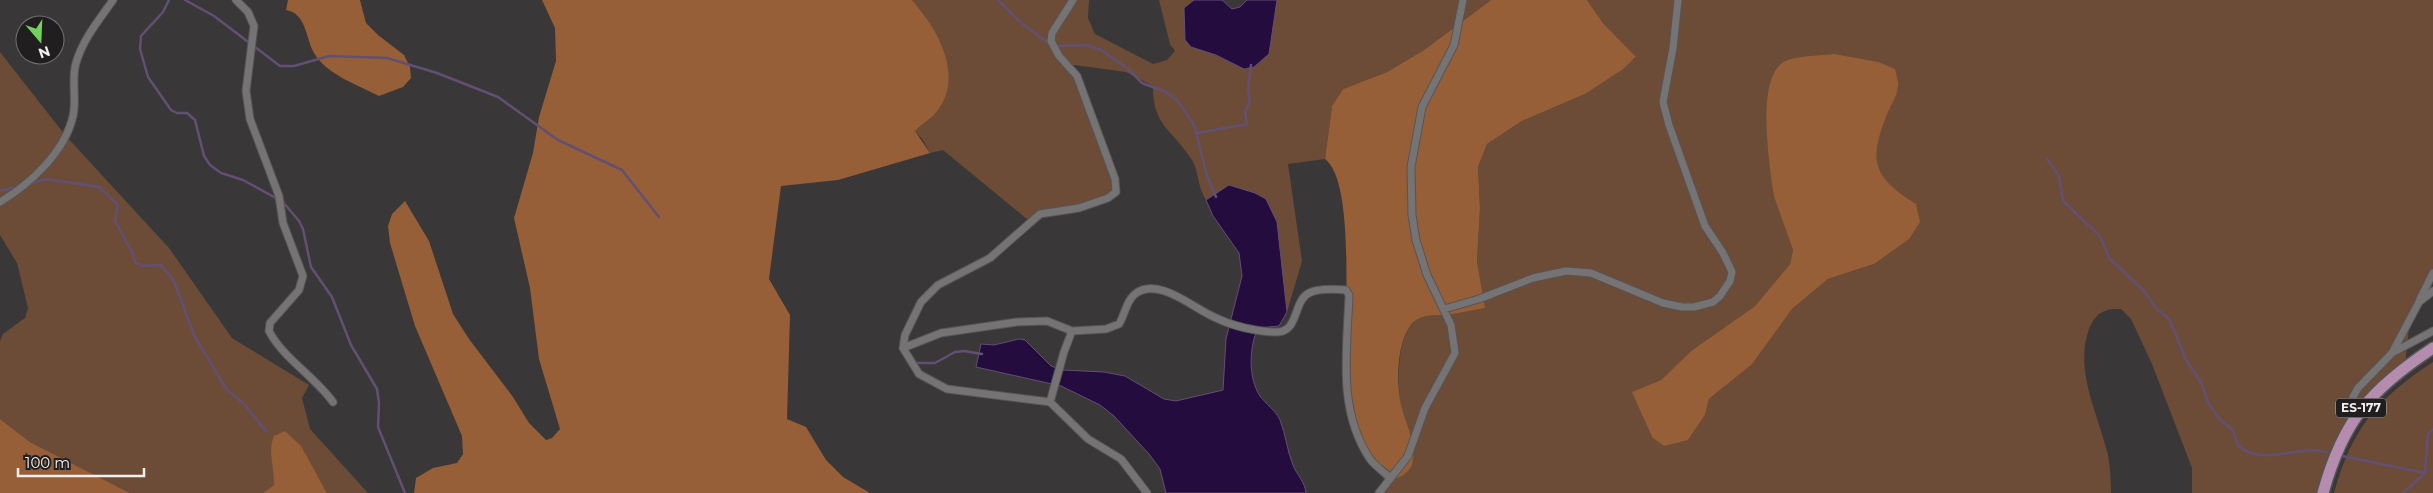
<svg xmlns="http://www.w3.org/2000/svg" width="2433" height="493" font-family="Montserrat,sans-serif">
<rect width="100%" height="100%" fill="#393737"/>
<path fill="#6c4c36" fill-rule="evenodd" d="M912,0h177l-1,18 7,16 58,30 14,-4 8,-9 -5,-7 -11,-44h35l-10,8 2,32c15,13 33,14 49,25l34,-11 8,-54h214l-67,50 -37,22 -44,17 -11,17 -7,53 -37,5 14,97 -15,51 -3,-25 -55,-102 -23,15c-9,-14 -7,-28 -14,-40 -19,-30 -40,-35 -39,-74l-27,-14 -59,-8c19,30 47,101 46,135 -25,14 -57,16 -85,21l-85,-70 -13,3 -7,-13 -8,-9 15,-12 -4,-102z
M1587,0h846v281l-24,47 -4,37 -46,42 -38,86h-129v-25l-40,-104 -21,-45 -10,-10c-17,-1 -25,4 -32,20 -15,41 9,85 19,126 2,12 3,26 3,38h-734l8,-13h9l14,-9c-3,-35 -24,-130 10,-152 9,-5 20,-3 30,-4 12,-2 25,-5 37,-7l-8,-47 3,-53 -2,-41 9,-23 35,-23 63,-27 51,-36 -33,-35zM1899,87c-10,21 -32,61 -20,84 8,15 24,25 37,34l-42,59 -46,15 -36,30 -68,78 -15,12 -4,16 -17,25 -36,-3 -19,-45 28,-12 30,-29 64,-45 35,-42 3,-14 -19,-53 -4,-35z
M0,52l65,83 104,113 63,90 77,47 -7,13 8,31 58,64h-41l-26,-46 -29,14 3,12 -1,12 -11,8h-133l-100,-51 -30,-23v-78l3,-7 22,-16 3,-10 -11,-45 -17,-28z
M2433,362v131h-99c18,-65 43,-94 99,-131z"/>
<path fill="#975f37" d="M288,0h72l6,23 12,12 26,20 6,12 1,11 -8,9 -24,9c-21,-11 -52,-21 -65,-43 -9,-16 -7,-39 -28,-43z
M542,0h370c23,26 51,71 28,107 -6,10 -16,16 -25,24l15,22 -92,27 -57,6 -12,93 21,36 -3,104 19,8 20,33 17,17 27,16h-456l2,-15 17,-10 24,-5 6,-9 -1,-18 -47,-110 -25,-83 -2,-17 4,-12 13,-13 24,40 24,73 16,25 44,58 16,26 17,17 6,-2 8,-9 -21,-70 -9,-71 -16,-70 19,-65 6,-36 17,-56 -1,-33z
M1491,0h96l16,23 33,34 -13,12 -38,25 -63,27 -35,23 -9,23 2,41 -3,53 8,47c-12,2 -24,5 -37,7 -10,1 -21,-1 -30,4 -22,13 -22,63 -17,86 4,17 15,37 12,55 -1,13 -17,21 -28,20 -6,-8 -14,-15 -19,-24 -8,-12 -13,-33 -16,-47 -12,-50 11,-222 -25,-250l7,-53 11,-17 44,-17 37,-22z
M1834,54l44,8 17,7c1,5 4,13 3,19 -1,7 -7,17 -10,24 -20,49 -16,64 28,92l4,18 -11,17 -35,25 -46,15 -36,30 -40,55 -43,35 -4,16 -17,25 -24,6 -12,-9 -20,-45 29,-12 30,-29 64,-45 35,-42 3,-14 -19,-53 -2,-13c-3,-27 -17,-113 16,-124 14,-5 32,-4 46,-6z
M0,419l30,23 100,51h-130z
M285,431l16,15 26,47h-64l11,-8c1,-17 -7,-33 0,-49z"/>
<path fill="#240c3f" stroke="#625074" d="M1194,0h28l10,9 8,-2 7,-7h30l-8,54 -15,13 -10,2 -28,-14 -25,-8 -6,-7 -1,-32z
M1229,185l26,8 11,6 11,23 10,90 -8,14 -21,2c-9,19 -10,50 2,68 6,8 16,15 20,24 6,15 7,31 13,45 4,10 12,17 13,28h-140l-6,-24 -11,-15 -35,-38 -14,-11 -39,-19 -85,-19 5,-23 13,1 25,-6 6,1 26,26 11,4 42,2 21,4 39,23 12,2 47,-11 3,-51 16,-63 -3,-23 -26,-37 -7,-16z"/>
<g fill="none" stroke-linecap="round" stroke-linejoin="round">
<path stroke="#625074" stroke-width="2.5" d="M169,0l-6,12 -22,24 -1,13 8,28 23,33 6,3h10l8,7 9,36 6,9 11,8 22,7 40,22 16,19 4,8 8,38 21,30 19,48 26,44 2,14 -1,24 27,66
M185,0l29,16 66,50h14l35,-10 58,2 50,15 61,24 60,43 64,30 37,47
M998,0l21,21 29,22
M1059,46l28,-1 14,5 26,18 15,15 24,9 12,9 16,24 13,51 9,21
M1197,133l50,-9 -2,-11 5,-13 -2,-10 3,-25
M2047,159l12,17 4,25 37,35 10,23 34,32 12,17 14,12 15,38 17,26 6,19 12,17 13,10 5,16c28,21 55,-1 89,6
M30,184l16,-5 53,8 19,18 -3,16 18,33 2,8 7,4 19,-1 13,16 20,54 33,55 16,13 24,29
M0,191l17,-4
M915,363h20l20,-11 9,-1 18,3
M2342,456l83,17
M2403,493l22,-20 3,-39 5,-5"/>
<defs>
<path id="street" d="M236,0l12,12 6,14 -8,65 4,28 29,77 4,27 20,53 -4,14 -29,33 -1,8c14,27 45,45 64,71
M1073,0l-21,33 -1,8 8,15 18,20 38,103 1,13 -8,6 -29,10 -39,6 -50,44 -52,27 -17,17 -16,33 -2,13 16,26 28,15 103,13 38,37 33,20 26,34
M0,202c30,-18 65,-50 73,-86 4,-17 -2,-36 3,-53 7,-24 23,-43 37,-63
M2420,299l13,-26
M1444,309l35,-10 54,-21 33,-7 25,2 72,30 19,4h12l19,-5 7,-6 10,-15 2,-9 -9,-19 -18,-27 -36,-101 -6,-23 10,-54 5,-48
M1072,331l34,-2 13,-5c6,-9 7,-23 16,-30 23,-18 58,14 79,23 18,9 43,15 63,15 22,0 16,-31 32,-39 10,-5 26,-4 37,-3l3,5c-2,55 -12,115 21,164 5,7 13,12 19,18
M903,348l38,-15 76,-11 30,-1 25,10 -8,21 -14,50
M2392,353l41,-22
M2351,421l2,-24 5,-9 34,-35 27,-51 14,-11
M1379,493l29,-37 17,-48 30,-55 -4,-28 -24,-50 -11,-35 -4,-25 -1,-48 11,-60 32,-62 9,-45"/>
<path id="primary" d="M2323,493c20,-73 48,-104 110,-145"/>
</defs>
<use href="#street" stroke="#575455" stroke-width="9"/>
<use href="#primary" stroke="#575455" stroke-width="14"/>
<use href="#street" stroke="#767374" stroke-width="7"/>
<use href="#primary" stroke="#b38cae" stroke-width="11"/>
</g>
<g text-anchor="middle" stroke-width="4" stroke-linejoin="round" paint-order="stroke">
<rect fill="#201e1f" stroke="#b2b0b1" stroke-width="1" x="2336" y="398.5" width="50" height="19" rx="4"/>
<g font-size="12" font-weight="bold" fill="#f1efef">
<text x="2361" y="412">ES-177</text>
</g>
</g>
<g transform="translate(40 40) rotate(161)"><circle r="24" fill="#201e1f" stroke="#747272"/>
<path d="M0-4L9 19L0 12L-9 19Z" fill="#71d35e"/>
<text y="-8" font-size="14" font-weight="bold" text-anchor="middle" fill="#f1efef">N</text>
</g>
<path d="M18 468v8h126v-8" fill="none" stroke="#f1efef" stroke-width="2.5"/>
<text x="25" y="468" font-size="15" fill="#f1efef" stroke="#201e1f" stroke-width="4" paint-order="stroke">100 m</text>
</svg>
